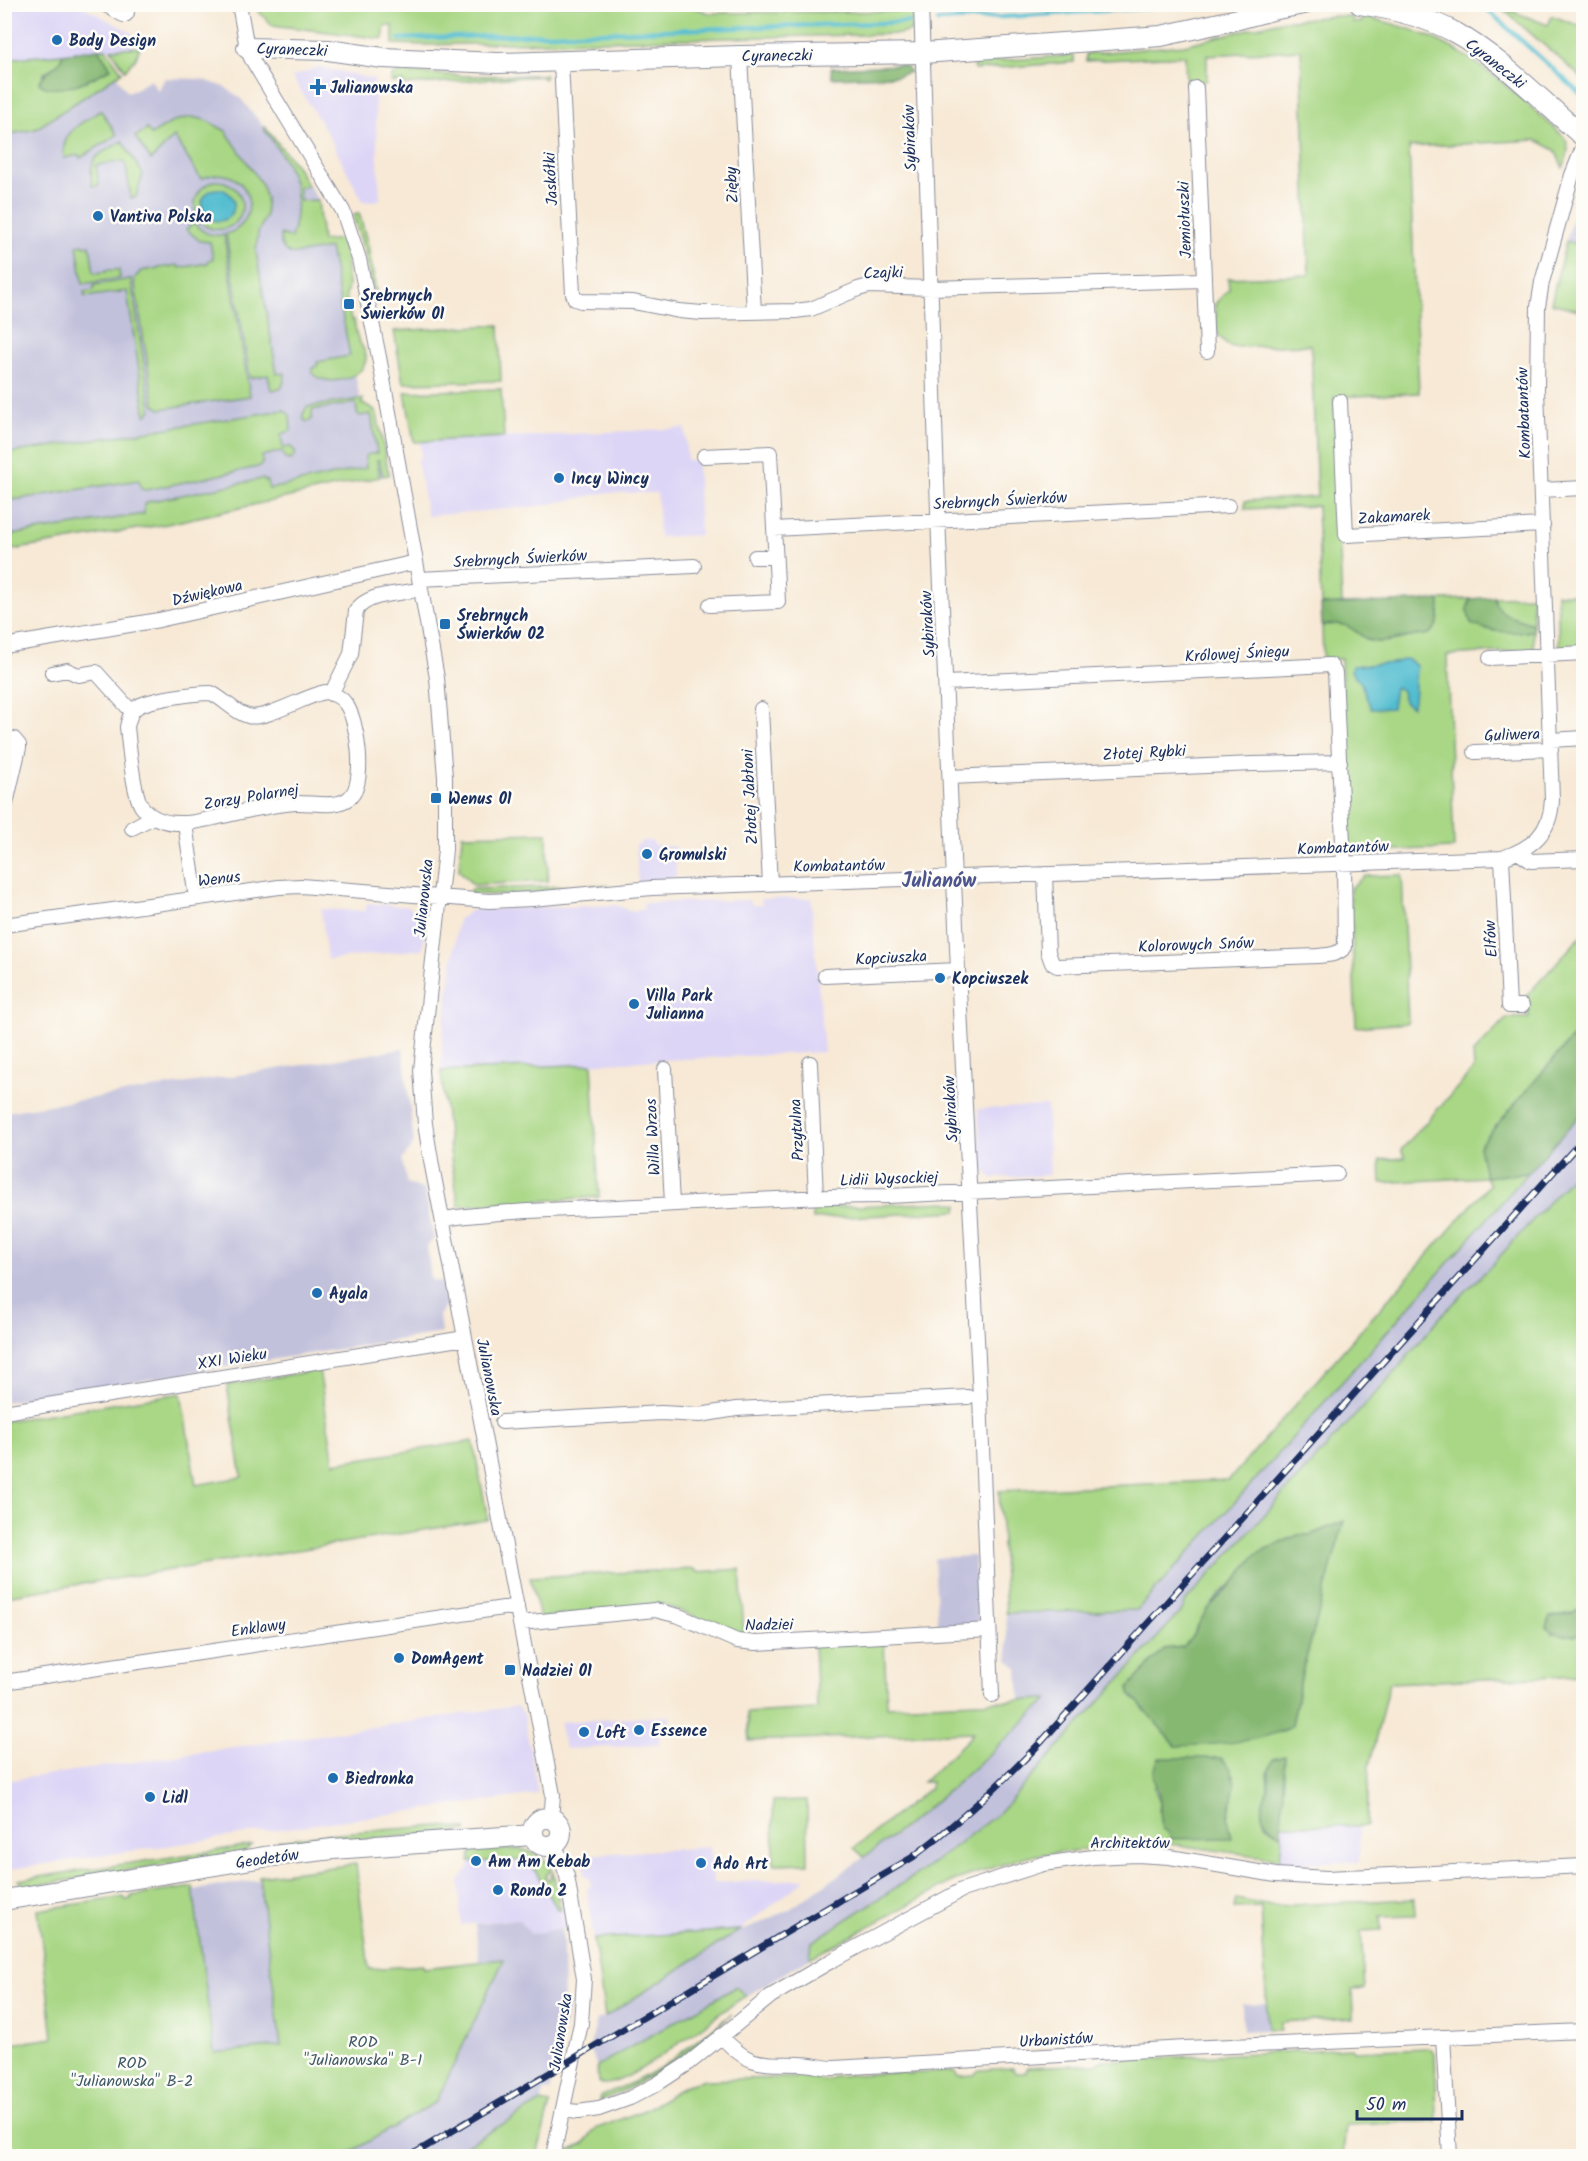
<svg xmlns="http://www.w3.org/2000/svg" width="1588" height="2161" font-family="Kalam,sans-serif">
<rect width="100%" height="100%" fill="#fdfcf7"/>
<filter id="ink" filterUnits="userSpaceOnUse"><feTurbulence type="fractalNoise" baseFrequency=".0167" numOctaves="2"/><feDisplacementMap in="SourceGraphic" scale="12" xChannelSelector="R" yChannelSelector="G"/><feConvolveMatrix kernelMatrix="1 2 1 2 8 2 1 2 1" color-interpolation-filters="sRGB"/></filter>
<filter id="wash" filterUnits="userSpaceOnUse"><feTurbulence type="fractalNoise" baseFrequency=".008" numOctaves="4" result="noise"/><feDisplacementMap in="SourceGraphic" scale="24" xChannelSelector="R" yChannelSelector="G"/><feGaussianBlur stdDeviation="1.35" result="paint"/><feColorMatrix in="noise" values="0 0 0 0 0 0 0 0 0 0 0 0 0 0 0 0 0 1.4 0 .05"/><feComposite in="paint" operator="in"/></filter>
<g filter="url(#wash)">
<rect width="100%" height="100%" fill="#f7e9d5"/>
<path fill="#ddd5f6" d="M5,5h75l54,29 -1,10 2,3 -130,12z
M319,67l55,12 6,121 -17,2 -37,-71 -34,-54z
M685,428l2,32h10l3,75 -41,2 -2,-44h-53l-63,13 -114,10 -10,-56 4,-4 -1,-14z
M640,841h13l1,4 21,2 1,30h-6v3l-32,2 -2,-38h4z
M811,898l13,154 -383,19 2,-39 15,-112 14,-10 144,-5 17,7 11,-3 -1,-6 106,-3 3,5h10l-1,-6z
M367,903l43,4 15,20 -2,22 -96,11 -6,-51 44,2z
M1047,1106l3,69 -58,3 -11,-10 -3,-59z
M517,1706l7,11 14,77 -258,35 -275,41v-89z
M670,1716v8l-10,1 -1,20 -94,4 -6,-27z
M1281,1825l78,1v36h-65l-14,-3 2,-23z
M710,1847l3,36 93,-4 -66,51 -135,87 -17,-117 -1,-12 4,-1 -2,-9 -4,-1 -3,-22z
M530,1860l28,50h3l4,19 -4,-1 -30,6 -13,-15 -57,6 -2,-44 9,-12 3,-7z"/>
<path fill="#c2c1dc" d="M98,49l30,44 23,-13 7,11 7,-13 36,1 24,8 16,12 56,68 21,33 -18,1 3,42 39,-4 3,11 3,36 -2,10 5,24h3l3,16 9,20 -3,8 -8,10 5,25h3l-1,5 9,3 6,7 12,61 -222,49 -162,27v-492z
M1583,180v66l-17,-5z
M403,1049l11,94 -12,17 5,23 17,7 10,49 -7,7 4,34 11,2 4,22 -7,12 2,17 -436,69v-290z
M1583,1112v55l-7,5 -85,94 -50,50 -48,58 -207,227 -4,9 -182,202 -75,57 -113,73 -2,16 -64,38 -10,-9 -139,79 -8,-17 8,-29 8,-3 135,-87h5l45,-21 110,-77 65,-55 83,-78 -28,1 -2,-31 -10,-9 -2,-47 131,-3 119,-131z
M974,1556l5,69 -41,2 -4,-69z
M259,1880l22,166 -67,8 -21,-164z
M518,1919l13,15 30,-6 2,13 1,67 7,-5 -6,19 -10,45 -3,4 1,3 -3,17 -5,-1 -4,12 -93,54h-104l92,-54 67,-143 -24,2 -4,-37z
M1267,2003l1,27 -25,1 -1,-27z"/>
<path fill="#a9d785" stroke="#628372" stroke-width="1.5" fill-rule="evenodd" d="M686,5l23,8 204,-2 -2,20 -12,3 -476,11 -30,-1v-18h-8l-2,13 -111,-14 -13,-13v-7z
M1498,5h13l-2,5 39,15 4,-9 31,11v52z
M1334,16l19,1v6l9,-1v-5c90,15 136,60 201,119 9,11 4,20 0,32l-8,-18 -19,-10 -127,7 10,246 -85,4 8,207 -21,1 -4,-99 -72,3v-8l72,-4 -6,-152 -81,2 -13,-13 -2,-30 14,-15 -1,-11 81,-3 -8,-225 -94,5v25l-5,2 -16,1 -1,-27 -99,5v-7l98,-9 97,-24z
M140,47l-4,11 -11,12 -14,-21z
M98,49h8l16,23 -86,57 -31,6v-76l58,-5 -3,9 -17,11 -1,12c25,5 48,-4 68,-19z
M1074,55v7l-100,8v-7z
M398,72l69,4 78,-1 1,1 -2,3 -4,-3 -136,9 -1,-3h-12l1,-6z
M100,111l2,1 15,23 -37,23 -1,-3 -15,3c-4,-26 17,-35 36,-47z
M192,117l14,3 20,11 35,52 5,15v17l-8,18 -2,19 21,122 8,-1 -1,8 -3,8 -10,1 -3,-15 -18,3 -24,-144c41,-11 23,-77 -25,-55l-27,-42 -23,23 -16,-23 12,-8 4,6 23,-14z
M265,127l32,40 11,19 -9,1 1,14 18,-1 4,41 20,-2 4,16 2,31 -2,10 5,24h3c1,6 2,13 4,19 2,5 8,12 8,18 0,23 -41,31 -54,16l1,-5 5,-3 -1,-3 33,-6 -20,-108 -36,6c-10,-1 -15,-9 -13,-20l10,4c14,-47 1,-72 -28,-110z
M122,141l21,33 -7,23 -5,1 -6,-37 -29,4 3,20 -7,1c-4,-32 5,-29 30,-45z
M214,181c32,-2 39,42 9,48 -31,5 -40,-37 -9,-48zM222,189l8,6c2,10 5,15 -3,23l-20,-1c-12,-15 -1,-26 15,-28z
M359,213l9,32 8,46 -4,-2 -6,-32 -13,-41z
M194,223c8,10 17,14 30,12l26,161 -90,13 -6,-5 -20,-125 7,-8 37,-6 1,3 29,-5v-3l5,-1 -3,-17 -10,-1 -14,-12z
M1566,241l17,5v65l-32,-8z
M83,244l1,2 6,-1 4,28 12,-1v-2h13l1,8 -37,6 -6,-39z
M131,279l20,131 -5,6 -19,-125 -42,6 -1,-5 10,-2v-5z
M499,325l2,56 -98,2 -9,-52z
M501,389l3,48 -90,5 -9,-50z
M360,399h3l-1,5 9,3 6,7 12,61 -6,1 -4,-16h-2l3,17 -213,47 -162,27v-15l139,-22v-9l3,-3 115,-23 5,2 2,8 97,-21 -1,-10 1,-3 11,-2 -6,-39 -11,2 -3,-3 -1,-10 -44,7v9l-4,3 -4,-2 -1,-6 4,-7z
M284,410l6,5 1,16 -10,3 2,14 8,-1 4,4v5l-4,4 -6,-1 -3,-8 -20,5v8l-4,3 -112,23 -5,-1 -2,-9 -134,21v-46l4,-2z
M1557,594h26v53l-24,2z
M1532,596l1,28c-14,-5 -37,-8 -39,-27z
M1470,599l-3,11 26,21c14,-1 26,2 40,0l1,19 -87,5 7,193 -106,4 -7,-193 -18,1 -1,-34c37,-9 32,15 56,16 18,1 34,-8 51,-8l10,-16 1,-18z
M547,833l1,48 -75,4 -14,-15 3,-35z
M1402,875l6,148 -52,4 -6,-139 15,-12z
M609,885l-106,10 -35,-1 3,-5z
M1583,934v91l-104,121 7,31 42,-4 -272,306 -119,131 -131,3 -7,-122 230,-11 261,-296 -5,-7 -104,6 -1,-23 25,-2 -4,-8 73,-81 -1,-16 34,-35h22l-1,-24z
M592,1064l7,133 -140,9 -9,-54 -9,-81z
M1583,1167v440l-11,6 -21,4 1,17h31v41l-194,8 -20,84 -2,59 -86,-1 1,-29 -15,-25 1,18 -6,15 3,20 17,12 -2,23 -125,-17 -128,14 -74,25 -143,77 2,-16 113,-73 75,-57 182,-202 4,-9 207,-227 48,-58 50,-50 85,-94zM1343,1522l-41,151 -10,52 -11,7 -105,14 -46,-53 -1,-6 35,-38 19,-2 8,-9 16,-27 12,-16 19,-17 8,-12 18,-16 34,-15h12zM1234,1775l1,8 -7,35 -69,-7 1,-8 -6,-16z
M946,1202l12,3 -1,6 -144,8 -1,-11z
M319,1370l15,93 139,-22 15,79 -483,76v-81l6,-1 -6,-43v-50l176,-28 15,92 46,-8 -15,-92z
M695,1569l2,3 43,-3 4,66 -85,-32 -119,15 -10,-41z
M884,1642l3,64 161,-7c-59,56 -117,111 -184,158l-10,-9 76,-60 1,-6h-8l46,-44 4,-6 -224,9 -2,-28 70,-4 -3,-64z
M807,1800l1,63 -34,1 -1,-63z
M439,1826l27,3v2l-178,14 -11,-4 49,-7z
M252,1845l-6,6 -221,36 -7,-7z
M522,1849c10,3 26,10 30,20l-7,8 4,3 4,-8 8,38h-3l-25,-43 -3,-1v-6l-61,2 3,-11z
M356,1864l13,105 54,-4 1,3 80,-9 -68,143 -92,54h-339v-111l48,-7 -15,-128 86,-13 1,3 6,-1v-3l62,-9 21,166 67,-7 -22,-170z
M1236,1899l35,7 143,-7 1,17 -35,1 1,13 -20,1 4,58 -13,1 1,28 -72,4v8h-13l-7,-123 -27,1z
M740,1930l-135,87 -11,-78z
M736,1987l10,9c-26,13 -124,99 -148,87l-1,-17z
M732,2014c-44,40 -78,66 -133,87l1,-5 34,-14 28,-15z
M1352,2048l2,3 74,-3 7,5 2,68 -91,4 -3,31h-777l1,-4 17,-8 11,-15 52,-20 39,-24 19,-5 110,-3c7,5 13,5 20,-1l69,-4 3,2 46,-3 5,5 16,-1 5,-5 33,-2 3,5h10l3,-6 68,-3 5,-3z
M541,2102l9,2 -13,52h-89z"/>
<path fill="#86b872" stroke="#507468" stroke-width="1.5" d="M98,49l13,19c-16,10 -56,30 -72,15 5,-14 20,-14 24,-29z
M900,65l7,2 3,5 -13,4 -65,2 -1,-10z
M1494,597c2,19 25,22 39,27v7c-19,3 -43,1 -62,-7l-4,-14 3,-11z
M1440,600c-1,14 1,25 -11,34l-51,8c-26,-4 -22,-24 -56,-16l-1,-21z
M1583,1025v87l-55,61 -43,4 -6,-31z
M1344,1521l-42,152 -10,52c-26,18 -84,20 -116,21l-46,-53 -1,-6 35,-38 19,-2 8,-9 15,-27 32,-33 17,-23 43,-20h12z
M1583,1607v27c-12,1 -27,5 -36,-6l3,-11 22,-4z
M1285,1756l-4,69 1,11c-12,-9 -25,-17 -19,-34 1,-5 4,-10 5,-14 2,-14 -2,-14 5,-29z
M1159,1758h62l10,11 4,14 -7,35 4,20 -61,1 -3,-7 -6,-3c-1,-9 -2,-16 -2,-25 0,-21 -14,-20 -1,-46z"/>
<path fill="#53bdd0" stroke="#377697" stroke-width="1.5" d="M202 205a16 16 0 1 1 32 0a16 16 0 1 1-32 0Z
M1406,659l5,2 6,6c-4,12 0,31 -5,40l-8,-5 -2,-11 -4,-3h-3l-3,20 -21,1 -10,-26 -10,-12 1,-5 42,-3z"/>
<g fill="none" stroke-linecap="round" stroke-linejoin="round">
<path stroke="#53bdd0" stroke-width="4.5" d="M1481,4l103,93
M1165,6l13,-2
M938,21l213,-13
M399,39l510,-17"/>
</g>
</g>
<g filter="url(#ink)">
<g fill="none" stroke-linecap="round" stroke-linejoin="round">
<defs>
<path id="street" d="M239,4l8,44 4,10 92,153 16,48 20,98 58,321 8,99v73l-24,220 4,54 7,42 121,629 -1,13 -3,11
M921,4l18,537 19,429 22,427 12,298
M740,56l14,256
M561,63l12,231 2,5 6,2 52,1 46,9 23,2 93,-2 16,-2 47,-20 11,-3 62,2 272,-8
M1196,88l11,263
M1340,401l6,134 197,-10
M704,456l66,-3 8,149 -68,3
M1541,490l43,-2
M774,529l454,-23
M755,557h20
M419,579l275,-13
M4,646l155,-26 257,-58
M1490,658l94,-5
M52,673l15,-3 11,5 18,-3 36,40
M946,683l384,-18 5,8 9,190 1,84c-7,8 -18,8 -28,9l-260,10 -5,-3 -4,-11 -3,-78
M325,692c8,2 15,4 20,11 13,15 22,82 4,95 -13,11 -38,4 -54,5 -26,2 -54,9 -81,15 -11,2 -24,6 -36,5 -13,0 -27,-5 -36,-16 -9,-12 -13,-63 -15,-80 2,-8 3,-16 10,-20 11,-8 60,-14 74,-14 13,6 24,20 37,23 16,5 57,-20 77,-24z
M331,694l20,-40 5,-43c10,-17 37,-16 55,-20
M761,709l9,175
M4,738l10,1 5,6v3l-15,64
M1551,740l33,-2
M1475,752l76,-3
M950,777l303,-13 87,-2
M185,824l11,74
M132,828l21,-11
M1519,853l12,8 53,-2
M1502,858l7,148h13
M4,925l275,-38 22,-1 188,15 43,-2 120,-11 850,-30c31,-10 49,-26 50,-59l-15,-409 1,-83 4,-25 30,-107 12,-30
M825,976l133,-6
M810,1063l6,134
M665,1069l7,135
M443,1219c64,-9 130,-10 195,-13 83,-4 167,-10 250,-10l449,-22
M4,1412l461,-74
M502,1422l159,-9 39,2 36,-6 232,-12
M520,1623l135,-13 24,6 58,25 19,2 233,-13
M4,1682l513,-76
M721,2036c29,32 40,27 80,28 11,0 22,4 33,4l351,-20 399,-17
M1443,2037l7,119
M563,2110l15,2 21,-3 31,-11 27,-14 32,-21 82,-67 60,-35 131,-71 81,-26 50,-7 44,-2 33,2 106,18 51,3 257,-12
M553,2156l28,-133 3,-44 -17,-103 -6,-18 -8,-13"/>
<path id="secondary" d="M110,4l14,8
M1360,4c32,5 67,13 96,29 48,27 86,69 128,104
M247,48l81,2 55,8 114,5 243,-7 183,-3 238,-17 77,-17 34,-9 32,-6
M533 1832a14 14 0 1 1 28 0a14 14 0 1 1-28 0Z
M4,1900l260,-43 69,-8 200,-14"/>
</defs>
<use href="#street" stroke="#898c9a" stroke-width="16"/>
<use href="#secondary" stroke="#898c9a" stroke-width="22"/>
<use href="#street" stroke="#fff" stroke-width="14"/>
<use href="#secondary" stroke="#fff" stroke-width="20"/>
<defs>
<path id="rail" d="M410,2156l503,-299c47,-36 89,-74 130,-117l541,-602"/>
</defs>
<use href="#rail" stroke="#1b2f5e" stroke-width="7"/>
<use href="#rail" stroke="#fdfcf7" stroke-width="4.5" stroke-dasharray="14" stroke-linecap="butt"/>
</g>
</g>
<g fill="#1f6fb2" stroke="#fdfcf7" stroke-width="2">
<circle cx="57" cy="40" r="6"/>
<path d="M315 78h6v6h6v6h-6v6h-6v-6h-6v-6h6z"/>
<circle cx="98" cy="216" r="6"/>
<rect x="343" y="298" width="12" height="12" rx="3"/>
<circle cx="559" cy="478" r="6"/>
<rect x="439" y="618" width="12" height="12" rx="3"/>
<rect x="430" y="792" width="12" height="12" rx="3"/>
<circle cx="647" cy="854" r="6"/>
<circle cx="940" cy="978" r="6"/>
<circle cx="634" cy="1004" r="6"/>
<circle cx="317" cy="1293" r="6"/>
<circle cx="399" cy="1658" r="6"/>
<rect x="504" y="1664" width="12" height="12" rx="3"/>
<circle cx="639" cy="1730" r="6"/>
<circle cx="584" cy="1732" r="6"/>
<circle cx="333" cy="1778" r="6"/>
<circle cx="150" cy="1797" r="6"/>
<circle cx="476" cy="1861" r="6"/>
<circle cx="701" cy="1863" r="6"/>
<circle cx="498" cy="1890" r="6"/>
</g>
<g text-anchor="middle" stroke-width="5" stroke-linejoin="round" paint-order="stroke">
<g font-size="16" font-weight="bold" fill="#1b2f5e" stroke="#fdfcf7" text-anchor="start">
<text x="69" y="46">Body Design</text>
<text x="330" y="93">Julianowska</text>
<text x="110" y="222">Vantiva Polska</text>
<text x="361" y="301">Srebrnych<tspan x="361" dy="18">Świerków 01</tspan></text>
<text x="571" y="484">Incy Wincy</text>
<text x="457" y="621">Srebrnych<tspan x="457" dy="18">Świerków 02</tspan></text>
<text x="448" y="804">Wenus 01</text>
<text x="659" y="860">Gromulski</text>
<text x="952" y="984">Kopciuszek</text>
<text x="646" y="1001">Villa Park<tspan x="646" dy="18">Julianna</tspan></text>
<text x="329" y="1299">Ayala</text>
<text x="411" y="1664">DomAgent</text>
<text x="522" y="1676">Nadziei 01</text>
<text x="651" y="1736">Essence</text>
<text x="596" y="1738">Loft</text>
<text x="345" y="1784">Biedronka</text>
<text x="162" y="1803">Lidl</text>
<text x="488" y="1867">Am Am Kebab</text>
<text x="713" y="1869">Ado Art</text>
<text x="510" y="1896">Rondo 2</text>
</g>
<g font-size="16" fill="#1b2f5e" stroke="#fdfcf7">
<text transform="translate(292 49) rotate(2)" y="6">Cyraneczki</text>
<text transform="translate(777 55) rotate(-1)" y="6">Cyraneczki</text>
<text transform="translate(1496 63) rotate(38)" y="6">Cyraneczki</text>
<text transform="translate(909 138) rotate(-92)" y="6">Sybiraków</text>
<text transform="translate(550 179) rotate(-93)" y="6">Jaskółki</text>
<text transform="translate(731 185) rotate(-93)" y="6">Zięby</text>
<text transform="translate(1184 220) rotate(-92)" y="6">Jemiołuszki</text>
<text transform="translate(883 272) rotate(-2)" y="6">Czajki</text>
<text transform="translate(1523 413) rotate(-92)" y="6">Kombatantów</text>
<text transform="translate(1000 500) rotate(-3)" y="6">Srebrnych Świerków</text>
<text transform="translate(1394 516) rotate(-3)" y="6">Zakamarek</text>
<text transform="translate(520 558) rotate(-3)" y="6">Srebrnych Świerków</text>
<text transform="translate(207 592) rotate(-13)" y="6">Dźwiękowa</text>
<text transform="translate(927 624) rotate(-93)" y="6">Sybiraków</text>
<text transform="translate(1237 653) rotate(-3)" y="6">Królowej Śniegu</text>
<text transform="translate(1512 734) rotate(-2)" y="6">Guliwera</text>
<text transform="translate(1144 752) rotate(-3)" y="6">Złotej Rybki</text>
<text transform="translate(251 796) rotate(-9)" y="6">Zorzy Polarnej</text>
<text transform="translate(749 797) rotate(-93)" y="6">Złotej Jabłoni</text>
<text transform="translate(1343 847) rotate(-2)" y="6">Kombatantów</text>
<text transform="translate(839 865) rotate(-1)" y="6">Kombatantów</text>
<text transform="translate(219 878) rotate(-7)" y="6">Wenus</text>
<text transform="translate(423 898) rotate(-84)" y="6">Julianowska</text>
<text transform="translate(1490 939) rotate(-93)" y="6">Elfów</text>
<text transform="translate(1196 944) rotate(-2)" y="6">Kolorowych Snów</text>
<text transform="translate(891 957) rotate(-3)" y="6">Kopciuszka</text>
<text transform="translate(950 1109) rotate(-93)" y="6">Sybiraków</text>
<text transform="translate(796 1130) rotate(-93)" y="6">Przytulna</text>
<text transform="translate(652 1137) rotate(-93)" y="6">Willa Wrzos</text>
<text transform="translate(889 1178) rotate(-2)" y="6">Lidii Wysockiej</text>
<text transform="translate(232 1358) rotate(-9)" y="6">XXI Wieku</text>
<text transform="translate(490 1377) rotate(79)" y="6">Julianowska</text>
<text transform="translate(769 1624) rotate(-1)" y="6">Nadziei</text>
<text transform="translate(258 1627) rotate(-8)" y="6">Enklawy</text>
<text x="1130" y="1848">Architektów</text>
<text transform="translate(267 1858) rotate(-8)" y="6">Geodetów</text>
<text transform="translate(560 2032) rotate(-81)" y="6">Julianowska</text>
<text transform="translate(1056 2039) rotate(-3)" y="6">Urbanistów</text>
</g>
<g font-size="16" fill="#3e5968" stroke="#fdfcf7">
<text x="363" y="2047">ROD<tspan x="363" dy="18">"Julianowska" B-1</tspan></text>
<text x="132" y="2068">ROD<tspan x="132" dy="18">"Julianowska" B-2</tspan></text>
</g>
<g font-size="20" font-weight="bold" fill="#4d558d" stroke="#fdfcf7">
<text x="939" y="887">Julianów</text>
</g>
</g>
<rect width="1588" height="2161" fill="none" stroke="#fdfcf7" stroke-width="24"/>
<path d="M1357 2110v9h105v-9" fill="none" stroke="#1b2f5e" stroke-width="3"/>
<text x="1366" y="2110" font-size="18" fill="#1b2f5e" stroke="#fdfcf7" stroke-width="4.5" paint-order="stroke">50 m</text>
</svg>
